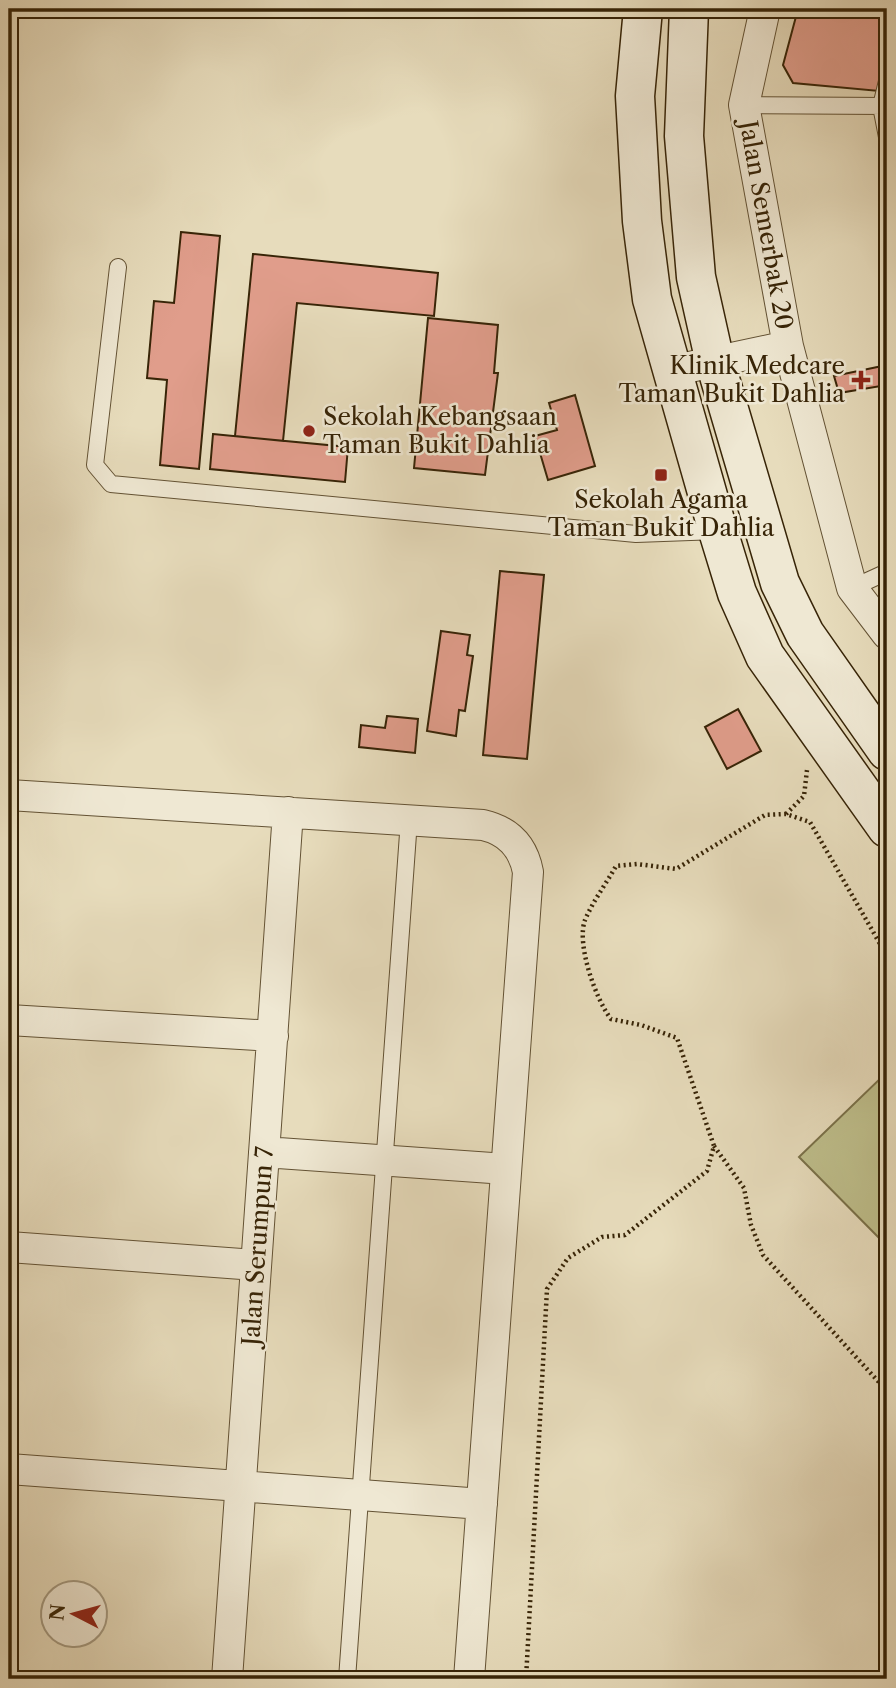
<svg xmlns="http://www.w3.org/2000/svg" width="896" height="1688" font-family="'Libre Caslon Text',serif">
<rect width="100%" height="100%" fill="#e7dcbc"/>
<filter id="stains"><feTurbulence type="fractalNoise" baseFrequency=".00286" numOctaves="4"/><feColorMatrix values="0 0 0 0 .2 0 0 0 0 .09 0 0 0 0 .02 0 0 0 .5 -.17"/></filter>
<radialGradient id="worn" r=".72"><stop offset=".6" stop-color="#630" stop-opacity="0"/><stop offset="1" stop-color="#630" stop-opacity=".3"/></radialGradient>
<path fill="#bebe8b" stroke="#7a7149" stroke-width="2" d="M887,1072v174l-88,-89z"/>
<path fill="#e09d8b" stroke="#372407" stroke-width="2" d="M798,9h89v46l-8,36 -86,-8 -10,-18z
M181,232l39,4 -21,233 -39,-4 7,-85 -20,-2 7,-77 20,2z
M253,254l185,19 -4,43 -137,-13 -14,138 -48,-5z
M428,318l70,7 -4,48h4l-13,102 -71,-7z
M887,365v20l-48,8 -5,-17z
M575,395l20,71 -47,14 -13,-44 22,-6 -8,-27z
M213,434l135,13 -3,35 -135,-13z
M500,571l44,4 -17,184 -44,-4z
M441,631l29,4 -3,20 6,1 -8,55 -6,-1 -3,26 -29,-5z
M738,709l23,42 -34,18 -22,-42z
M387,716l31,3 -3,34 -56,-6 2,-22 24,3z"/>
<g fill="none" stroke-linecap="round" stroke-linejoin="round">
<defs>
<path id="lane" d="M887,81l-6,25 6,31
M744,105l143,1
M118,267l-23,198 16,19 525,50 82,-3
M852,588l35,-16
M347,1679l62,-859"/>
<path id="street" d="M765,9l-21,96 44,241 64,242 35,46
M671,371l117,-25
M9,795l474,30c25,6 40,21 45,47l-59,807
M9,1020l264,16
M264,1152l242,17
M9,1247l247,18
M9,1469l473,35
M227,1679l61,-867"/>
<path id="secondary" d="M643,9l-8,87 7,125 10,78 66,232 19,62 28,63 122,172
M689,9l-5,127 12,141 19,85 65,221 25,51 82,117"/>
</defs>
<use href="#lane" stroke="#635234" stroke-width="18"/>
<use href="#street" stroke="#635234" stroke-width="32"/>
<use href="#secondary" stroke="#372407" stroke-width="41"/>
<path stroke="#372407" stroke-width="4.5" stroke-dasharray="2 3.5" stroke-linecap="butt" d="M786,814l18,-18 3,-26
M714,1146l30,42 7,37 12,30 124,136
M526,1679l21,-390 21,-31 34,-21 23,-2 82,-64 7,-25 -37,-108 -36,-13 -30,-6c-15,-19 -35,-75 -26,-99 8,-19 21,-36 31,-54l21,-2 39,5 89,-54 21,-1 24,8 77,134"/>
<use href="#lane" stroke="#efe8d3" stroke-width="16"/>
<use href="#street" stroke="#efe8d3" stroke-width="30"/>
<use href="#secondary" stroke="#efe8d3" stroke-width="38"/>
</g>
<g fill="#8f2418" stroke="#efe8d3" stroke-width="2.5">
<path d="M857.5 369.5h7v7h7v7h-7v7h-7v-7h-7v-7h7z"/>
<circle cx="309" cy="431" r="7"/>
<rect x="654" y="468" width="14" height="14" rx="3.5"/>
</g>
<g text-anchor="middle" stroke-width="5" stroke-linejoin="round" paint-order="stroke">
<g font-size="24" fill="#372407" stroke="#efe8d3">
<text transform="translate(766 225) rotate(80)" y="8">Jalan Semerbak 20</text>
<text transform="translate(258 1246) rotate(-86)" y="8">Jalan Serumpun 7</text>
</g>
<g font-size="24" fill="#372407" stroke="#efe8d3" text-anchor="end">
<text x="845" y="374">Klinik Medcare<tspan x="845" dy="28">Taman Bukit Dahlia</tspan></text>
<text x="323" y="425" text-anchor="start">Sekolah Kebangsaan<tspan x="323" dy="28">Taman Bukit Dahlia</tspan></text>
<text x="661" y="508" text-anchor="middle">Sekolah Agama<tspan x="661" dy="28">Taman Bukit Dahlia</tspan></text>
</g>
</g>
<rect width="896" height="1688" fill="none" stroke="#e7dcbc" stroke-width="35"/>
<rect x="10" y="10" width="875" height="1667" fill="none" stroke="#372407" stroke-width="3.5"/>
<rect x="18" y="18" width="861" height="1653" fill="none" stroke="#372407" stroke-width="2"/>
<g transform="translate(74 1614) rotate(276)"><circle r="33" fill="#efe8d3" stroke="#a59a81" stroke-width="2"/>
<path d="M0-5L12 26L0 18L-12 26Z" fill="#8f2418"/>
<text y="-10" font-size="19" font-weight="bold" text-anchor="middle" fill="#372407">N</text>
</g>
<rect width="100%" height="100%" filter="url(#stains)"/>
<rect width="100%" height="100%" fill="url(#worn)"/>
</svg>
